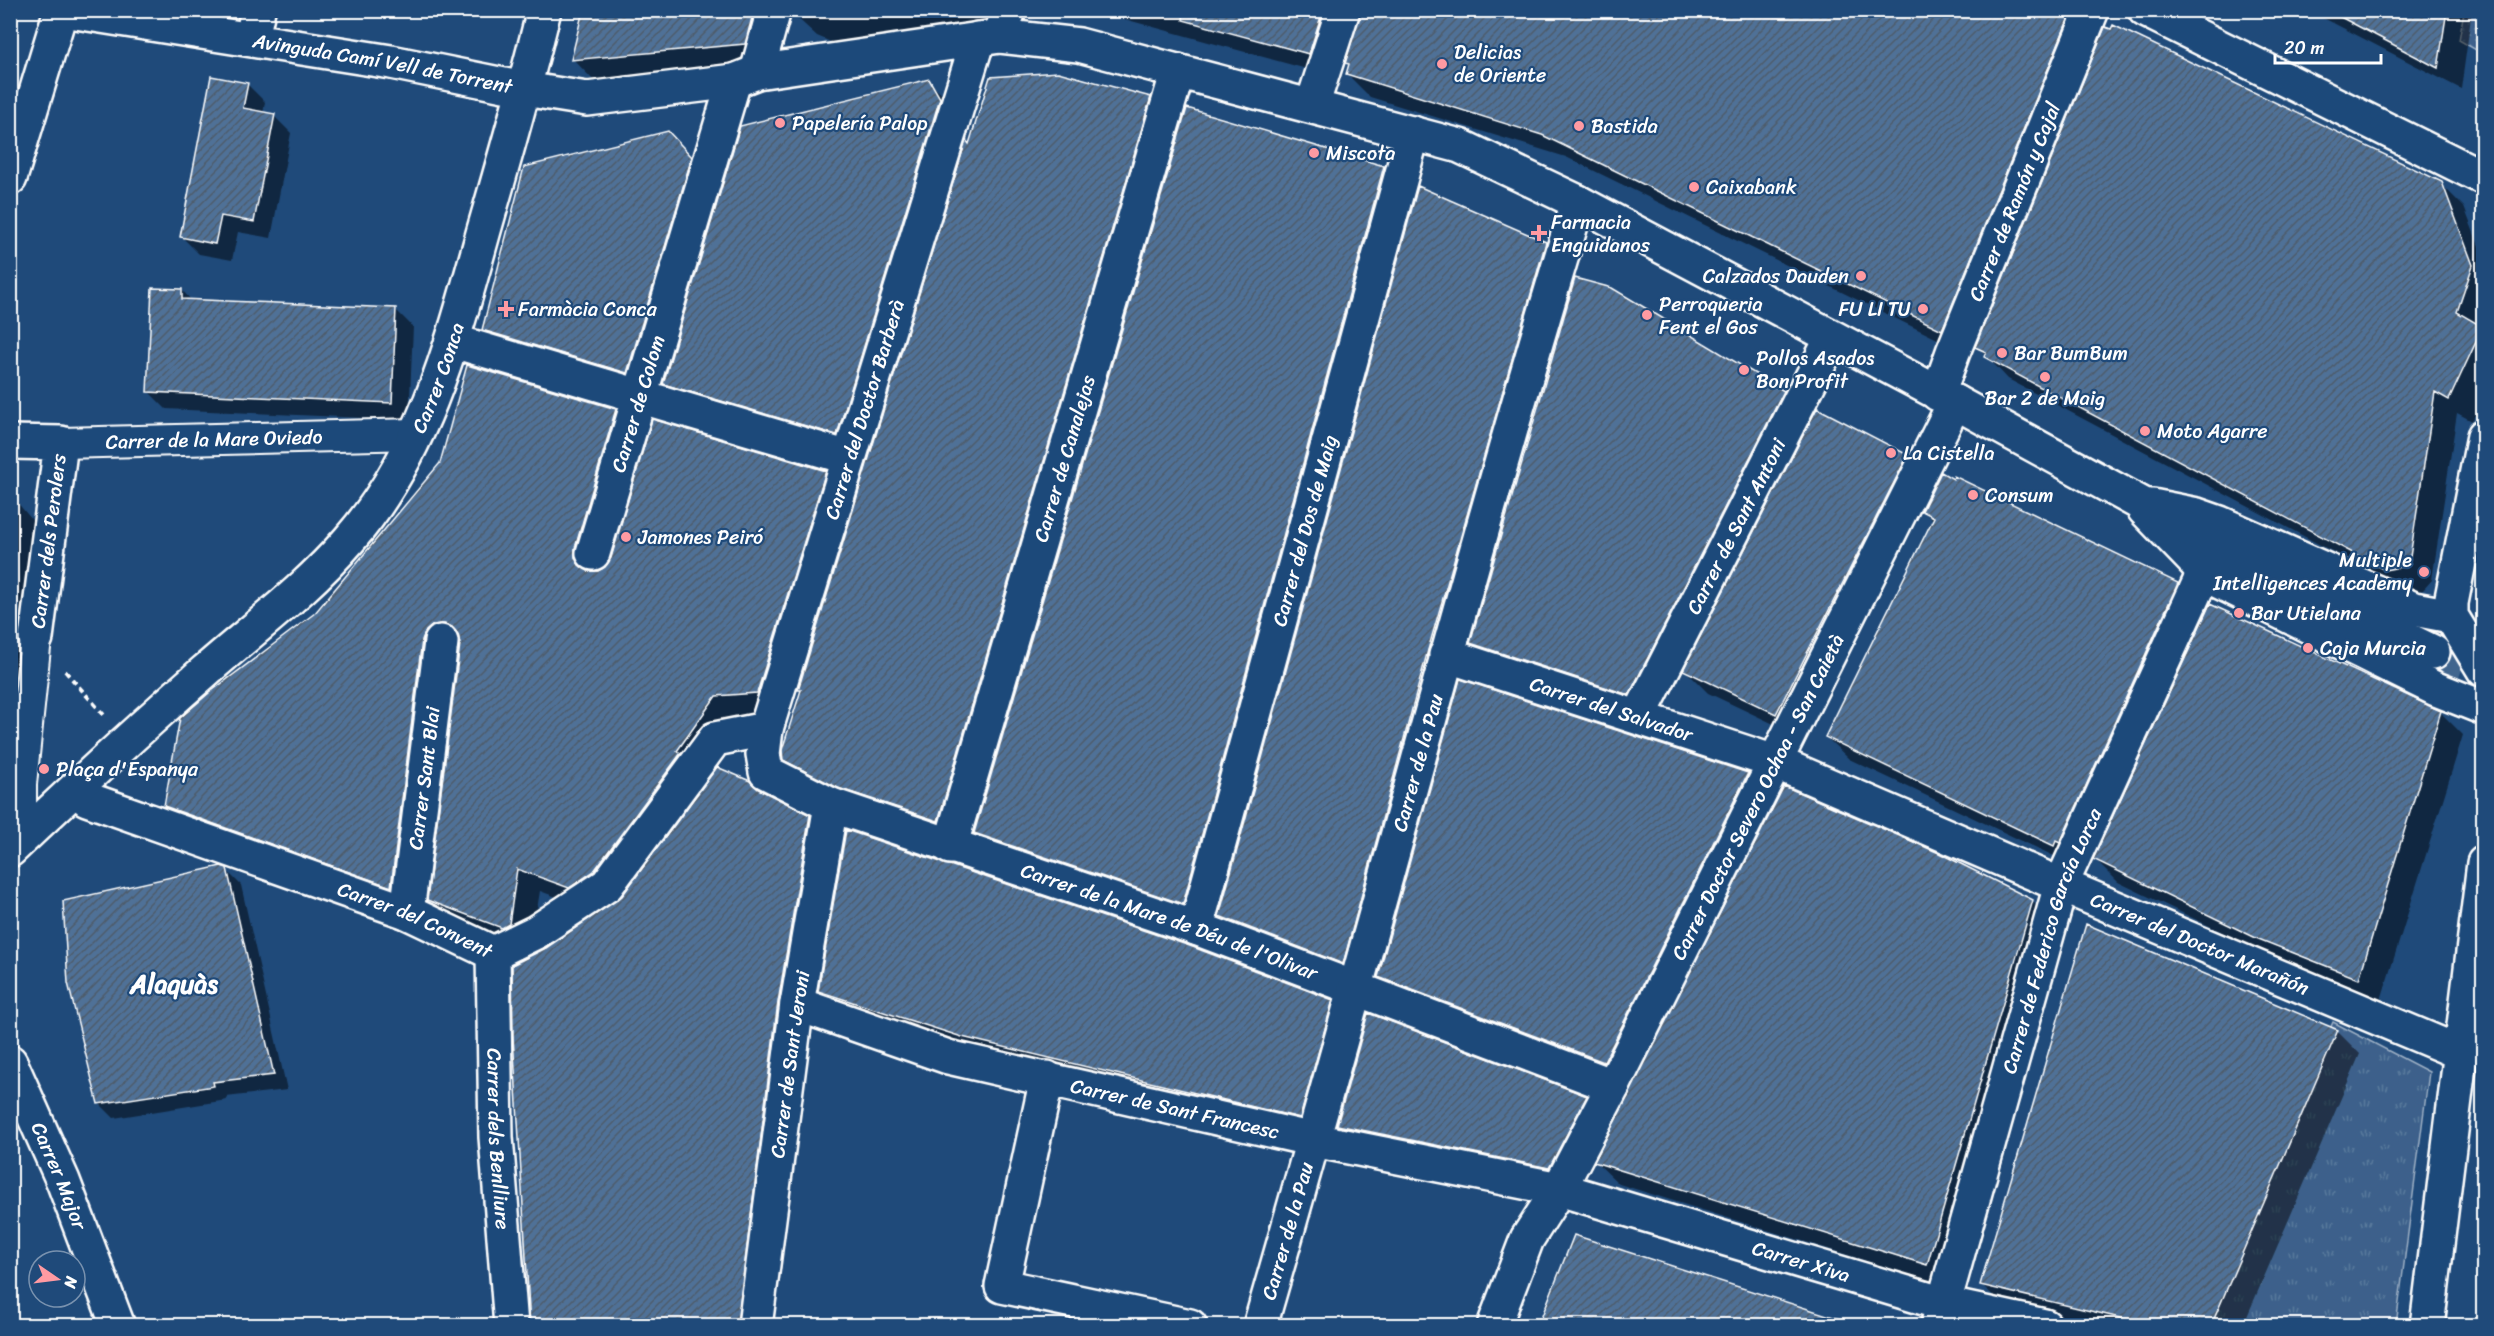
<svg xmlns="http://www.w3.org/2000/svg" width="2494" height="1336" font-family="Sriracha,sans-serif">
<defs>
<pattern id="grass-tufts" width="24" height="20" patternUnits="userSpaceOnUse" patternTransform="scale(1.5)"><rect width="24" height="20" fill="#3c618b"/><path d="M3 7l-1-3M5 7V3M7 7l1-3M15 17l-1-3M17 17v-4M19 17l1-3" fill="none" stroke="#59799c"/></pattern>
<pattern id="garden-dots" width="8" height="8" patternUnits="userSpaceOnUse" patternTransform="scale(1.5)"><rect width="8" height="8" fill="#3c618b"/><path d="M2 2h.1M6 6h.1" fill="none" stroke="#59799c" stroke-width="1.8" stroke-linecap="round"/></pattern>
<pattern id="building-hatch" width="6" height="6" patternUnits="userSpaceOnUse" patternTransform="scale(1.5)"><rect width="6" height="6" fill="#507197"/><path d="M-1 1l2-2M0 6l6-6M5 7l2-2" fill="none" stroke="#4e5b6a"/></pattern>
</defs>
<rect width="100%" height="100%" fill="#1f4a7a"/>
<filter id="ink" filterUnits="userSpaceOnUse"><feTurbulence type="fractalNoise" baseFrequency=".0167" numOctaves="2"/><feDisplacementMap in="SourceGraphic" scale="12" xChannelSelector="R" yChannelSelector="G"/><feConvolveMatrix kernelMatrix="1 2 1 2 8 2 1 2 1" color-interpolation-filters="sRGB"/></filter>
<g filter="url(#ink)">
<path fill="url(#grass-tufts)" stroke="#9eb0c5" stroke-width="1.5" d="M2333,1022l96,50 -33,253 -195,1z"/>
<path fill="url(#garden-dots)" stroke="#9eb0c5" stroke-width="1.5" d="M2464,11h19v43l-24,-14z"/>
<path fill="#0007" d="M585,10h422l-4,14 -160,23 -26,-11 -24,-22 -9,5 -16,48 -173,15 -22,-23z
M1091,10h257l-19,65z
M2308,10h164l-11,79z
M2069,17l22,22 -127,313 -398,-195 -196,-60 -23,-23z
M10,72l12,20 -12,42z
M928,81l23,22 -92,354 -171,-51 -23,-23z
M248,85l17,17 -2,12 11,2 17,17 -20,105 -33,-6 -6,28 -33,-6 -18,-18z
M1150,99l23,22 -212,722 -154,-61 -23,-23 18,-67 -3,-2 171,-544z
M691,156l23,25 -64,214 -144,-43 -23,-22z
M1383,167l23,23 -200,736 -208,-70 -23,-23z
M2441,184l23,23 20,52v62l-3,7 3,1v68l-12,24 -15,-8 -25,167 -9,10 -14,2 -401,-213 -31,-33z
M1419,188l127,56 22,22 -203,719 -122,-46 -23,-23z
M182,290l10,11 203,8 18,18 -4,93 -243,-11 -17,-17z
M468,367l148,43 22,23 -42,141 229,-102 23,23 -68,220 -41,4 -147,191 -52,-19 -9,56 -79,-25 -23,-23 32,-252h-5l-42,261 -226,-80 -23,-22 151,-192 126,-151z
M1783,392l23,23 -154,301 -157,-51 -23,-22z
M1907,456l22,23 -130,257 -91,-43 -23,-23z
M1955,478l223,106 22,23 -123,260 -228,-108 -23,-22 108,-216 -11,-11z
M10,494l34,40 -34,271z
M1461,681l287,93 22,23 -143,287 -225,-85 -22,-23z
M2440,712l23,23 -82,265 -101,-40 -162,-78 -23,-23z
M757,790l52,27 23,23 -69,486h-232l16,-377 76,-51z
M226,870l15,15 46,205 -61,7 1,3 -113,18 -15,-15z
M2032,901l23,23 -105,363 -331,-103 -23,-22z
M820,991l512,10 23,23 -33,115 -479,-126z
M2337,1031l23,23 -117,272h-161l-77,-19 -23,-22z
M1586,1097l22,23 -36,70 -211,-42 -23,-23z
M10,1116l7,15 -7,3z
M1575,1237l275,89h-310z"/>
<path fill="url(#building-hatch)" stroke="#fff" stroke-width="1.5" d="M583,10h171l-9,34 -174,16z
M1184,10h139l-14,44 -126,-34z
M1361,10h694l15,5 -128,315 -400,-195 -196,-61 3,-10 -4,-1z
M2327,10h120l-9,58z
M2113,25l329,157 31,83 -16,47 26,15 -34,73 -14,-8 -25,165 -10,10 -15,3 -19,-10 -382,-203 2,-5 -11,-5 130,-320 6,2z
M1058,72l93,25 -213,724 -100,-33 -55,-28 -1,-10 19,-60h-3l168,-550 3,4 21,-67z
M211,76l37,7 -5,25 32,6 -21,108 -33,-6 -6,28 -35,-7z
M929,79l11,19 -103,337 -174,-51 77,-258z
M1187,108l197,58 -201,738 -209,-71z
M668,131l24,26 -65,216 -145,-43 42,-163z
M1418,186l128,56 -118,408 -85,314 -124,-48z
M1575,278l37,10 172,103 -155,304 -159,-52z
M152,288l30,1v10l214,9 -4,95 -245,-11z
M467,365l149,44 -41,139v9l4,8 9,6h10l7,-4 6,-9 41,-139 174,52 -69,222 -41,3 -39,55 4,2 -87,118 -25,17 -52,-19 -8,55 -7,4 -75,-28 33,-256 -2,-10 -6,-7 -8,-3 -11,1 -7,6 -4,9 -31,247 -227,-81 16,-88 29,-25 106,-80 125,-150z
M1817,408l91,47 -132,259 -93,-44z
M1941,472l12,7 1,-3 224,107 -118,260 -4,-2 -2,5 -229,-109 109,-220 -12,-6z
M2210,604l231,107 -82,268 -103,-41 -163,-79z
M1460,679l288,94 -144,289 -226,-85z
M717,767l33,14 8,8 52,26 -32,187 -41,324h-207l-17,-290 -1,-71 34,-17 76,-52z
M1784,786l155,67 94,47 -106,365 -333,-103z
M846,830l344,116 143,54 -33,118 -338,-81 -144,-46z
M221,866l6,2 47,207 -61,7 1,4 -116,18 -30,-121 -5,-82z
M2086,924l252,106 -127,296h-57l-174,-41z
M1368,1013l219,83 -38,72 -212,-43z
M1574,1235l266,84 -1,7h-301z"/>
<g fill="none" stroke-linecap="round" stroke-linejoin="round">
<path stroke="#41658e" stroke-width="33" stroke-dasharray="33 16" stroke-linecap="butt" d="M2433,652l51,18"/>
<defs>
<g id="pedestrian">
<path id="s1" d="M61,443l355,-9"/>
<path d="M21,821v-37l15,-146"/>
</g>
<g id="minor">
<path id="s2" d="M63,10l328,52 133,27"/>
<path d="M2145,10l339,168"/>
<path d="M1000,36l9,-26"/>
<path d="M252,38l6,-28"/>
<path d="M757,72l17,-62"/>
<path d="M1312,106l31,-96"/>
<path d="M10,178l51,-168"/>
<path d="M453,341l396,117"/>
<path id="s3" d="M1938,394l15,-42 139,-342"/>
<path d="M2484,436l-33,167v13l33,54"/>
<path d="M10,442l51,1 -25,195"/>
<path d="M2152,506l45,9 23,8 194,86 37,7"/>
<path d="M2144,509l58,60 14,11 220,109 48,19"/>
<path id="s4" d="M593,553l141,-472"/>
<path id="s5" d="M1446,655l329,107 286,123 400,168"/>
<path id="s6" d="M1639,716l193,-378"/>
<path id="s7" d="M766,729l-3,25 3,18 65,33 365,123 417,158"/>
<path id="s8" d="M78,789l9,10 320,113 86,41 43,-21 71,-47 108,-146 51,-10 212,-690"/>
<path id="s9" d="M950,847l228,-776"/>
<path id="s10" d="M407,912l34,-270"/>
<path id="s11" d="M1196,928l217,-795"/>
<path id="s12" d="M493,953l3,184 15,189"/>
<path id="s13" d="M797,1004l151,53 366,83 245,49 385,115 101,22"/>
<path id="s14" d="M10,1062l53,119 55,145"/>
<path d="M1047,1078l-45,208 188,40"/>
<path id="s15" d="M1938,1324l123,-439 139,-304 2,-12"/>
<path id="s16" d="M755,1326l42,-322 34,-199"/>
<path id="s17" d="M1260,1326c109,-375 205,-752 318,-1124"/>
<path id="s18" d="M1494,1326l33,-87 32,-50 54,-103 342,-684"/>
<path d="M2427,1326l57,-463"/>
</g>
<g id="tertiary">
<path d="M524,89l63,10 147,-18 23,-9 243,-36 79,9 381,101 118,56 377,200 282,154 196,96"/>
<path id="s19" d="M10,850c64,-61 129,-121 194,-178 50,-44 102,-82 145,-132 76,-87 105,-202 135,-310 21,-73 42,-146 60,-220"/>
</g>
</defs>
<use href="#pedestrian" stroke="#fff" stroke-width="34"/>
<use href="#minor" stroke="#fff" stroke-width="38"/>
<use href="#tertiary" stroke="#fff" stroke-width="38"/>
<path stroke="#fff" stroke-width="4" stroke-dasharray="6 4.5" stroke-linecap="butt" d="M65,671l39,44"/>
<use href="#pedestrian" stroke="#1f4a7a" stroke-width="30"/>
<use href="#minor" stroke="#1f4a7a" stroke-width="33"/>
<use href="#tertiary" stroke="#1f4a7a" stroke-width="33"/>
</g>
</g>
<g fill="#ff9aa2" stroke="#1f4a7a" stroke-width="2">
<circle cx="1442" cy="64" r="6"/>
<circle cx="780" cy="123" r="6"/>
<circle cx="1579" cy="126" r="6"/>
<circle cx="1314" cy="153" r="6"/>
<circle cx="1694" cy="187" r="6"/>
<path d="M1536 224h6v6h6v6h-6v6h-6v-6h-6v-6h6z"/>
<circle cx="1861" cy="276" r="6"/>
<path d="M503 300h6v6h6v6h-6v6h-6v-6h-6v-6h6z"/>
<circle cx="1923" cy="309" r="6"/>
<circle cx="1647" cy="315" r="6"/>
<circle cx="2002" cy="353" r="6"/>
<circle cx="1744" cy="370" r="6"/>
<circle cx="2045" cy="377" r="6"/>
<circle cx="2145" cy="431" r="6"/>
<circle cx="1891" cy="453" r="6"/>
<circle cx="1973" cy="495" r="6"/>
<circle cx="626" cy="537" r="6"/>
<circle cx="2424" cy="572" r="6"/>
<circle cx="2239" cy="613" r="6"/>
<circle cx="2308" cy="648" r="6"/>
<circle cx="44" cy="769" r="6"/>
</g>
<g text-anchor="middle" stroke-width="4.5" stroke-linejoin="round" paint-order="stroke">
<g font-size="20" fill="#fff" stroke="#1f4a7a" text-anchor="start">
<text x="1454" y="59">Delicias<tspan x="1454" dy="23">de Oriente</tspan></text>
<text x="792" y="130">Papelería Palop</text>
<text x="1591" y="133">Bastida</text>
<text x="1326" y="160">Miscota</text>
<text x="1706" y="194">Caixabank</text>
<text x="1551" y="229">Farmacia<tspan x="1551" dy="23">Enguidanos</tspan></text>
<text x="1849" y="283" text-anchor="end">Calzados Dauden</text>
<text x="1659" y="311">Perroqueria<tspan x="1659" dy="23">Fent el Gos</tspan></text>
<text x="518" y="316">Farmàcia Conca</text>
<text x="1911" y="316" text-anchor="end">FU LI TU</text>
<text x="2014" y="360">Bar BumBum</text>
<text x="1756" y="365">Pollos Asados<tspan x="1756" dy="23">Bon Profit</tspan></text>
<text x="2045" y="405" text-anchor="middle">Bar 2 de Maig</text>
<text x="2157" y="438">Moto Agarre</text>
<text x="1903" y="460">La Cistella</text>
<text x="1985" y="502">Consum</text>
<text x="638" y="544">Jamones Peiró</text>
<text x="2412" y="567" text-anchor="end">Multiple<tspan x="2412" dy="23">Intelligences Academy</tspan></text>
<text x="2251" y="620">Bar Utielana</text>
<text x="2320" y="655">Caja Murcia</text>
<text x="56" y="776">Plaça d'Espanya</text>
</g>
<g font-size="20" fill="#fff" stroke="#1f4a7a">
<text dy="7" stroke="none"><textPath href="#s2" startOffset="324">Avinguda Camí Vell de Torrent</textPath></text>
<text dy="7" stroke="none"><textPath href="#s3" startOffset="207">Carrer de Ramón y Cajal</textPath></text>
<text dy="7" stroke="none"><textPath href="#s19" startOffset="646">Carrer Conca</textPath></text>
<text dy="7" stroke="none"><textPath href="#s4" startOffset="156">Carrer de Colom</textPath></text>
<text dy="7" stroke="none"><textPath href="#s8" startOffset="1149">Carrer del Doctor Barberà</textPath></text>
<text dy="7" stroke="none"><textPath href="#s1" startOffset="153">Carrer de la Mare Oviedo</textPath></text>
<text dy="7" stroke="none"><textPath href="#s9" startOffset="405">Carrer de Canalejas</textPath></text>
<text dy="7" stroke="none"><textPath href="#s6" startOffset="213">Carrer de Sant Antoni</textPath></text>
<text dy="7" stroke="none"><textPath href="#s11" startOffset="412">Carrer del Dos de Maig</textPath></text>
<text transform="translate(48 541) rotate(-83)" y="7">Carrer dels Perolers</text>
<text dy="7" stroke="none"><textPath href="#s5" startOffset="174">Carrer del Salvador</textPath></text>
<text dy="7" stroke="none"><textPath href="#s17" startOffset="585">Carrer de la Pau</textPath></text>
<text dy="7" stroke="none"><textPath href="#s10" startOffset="135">Carrer Sant Blai</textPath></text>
<text dy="7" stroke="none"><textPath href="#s18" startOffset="592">Carrer Doctor Severo Ochoa - San Caietà</textPath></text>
<text dy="7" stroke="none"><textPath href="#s8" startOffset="363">Carrer del Convent</textPath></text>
<text dy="7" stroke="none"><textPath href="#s7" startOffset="474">Carrer de la Mare de Déu de l'Olivar</textPath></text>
<text dy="7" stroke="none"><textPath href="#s15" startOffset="400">Carrer de Federico García Lorca</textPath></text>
<text dy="7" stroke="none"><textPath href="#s5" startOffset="808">Carrer del Doctor Marañón</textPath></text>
<text dy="7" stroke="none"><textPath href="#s16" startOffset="264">Carrer de Sant Jeroni</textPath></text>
<text dy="7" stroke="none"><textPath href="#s13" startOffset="393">Carrer de Sant Francesc</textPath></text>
<text dy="7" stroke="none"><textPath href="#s12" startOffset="186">Carrer dels Benlliure</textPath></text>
<text dy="7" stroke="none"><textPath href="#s14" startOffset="124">Carrer Major</textPath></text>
<text dy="7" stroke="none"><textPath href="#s17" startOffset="99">Carrer de la Pau</textPath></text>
<text dy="7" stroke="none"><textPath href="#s13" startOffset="1038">Carrer Xiva</textPath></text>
</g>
<g font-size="26" font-weight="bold" fill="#fff" stroke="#1f4a7a">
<text x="174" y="993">Alaquàs</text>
</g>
</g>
<rect width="2494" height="1336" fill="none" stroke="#1f4a7a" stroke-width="36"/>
<rect x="18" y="18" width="2458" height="1300" fill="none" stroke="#fff" stroke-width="2" filter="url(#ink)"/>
<g transform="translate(57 1279) rotate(104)"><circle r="28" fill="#1f4a7a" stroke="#7992af" stroke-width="1.5"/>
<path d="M0-4.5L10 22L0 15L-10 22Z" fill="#ff9aa2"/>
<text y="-9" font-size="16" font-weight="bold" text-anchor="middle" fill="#ffffff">N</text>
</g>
<path d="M2275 54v9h106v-9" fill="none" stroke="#ffffff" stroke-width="3"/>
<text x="2284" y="54" font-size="18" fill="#ffffff" stroke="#1f4a7a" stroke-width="4.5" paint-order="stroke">20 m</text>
</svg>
